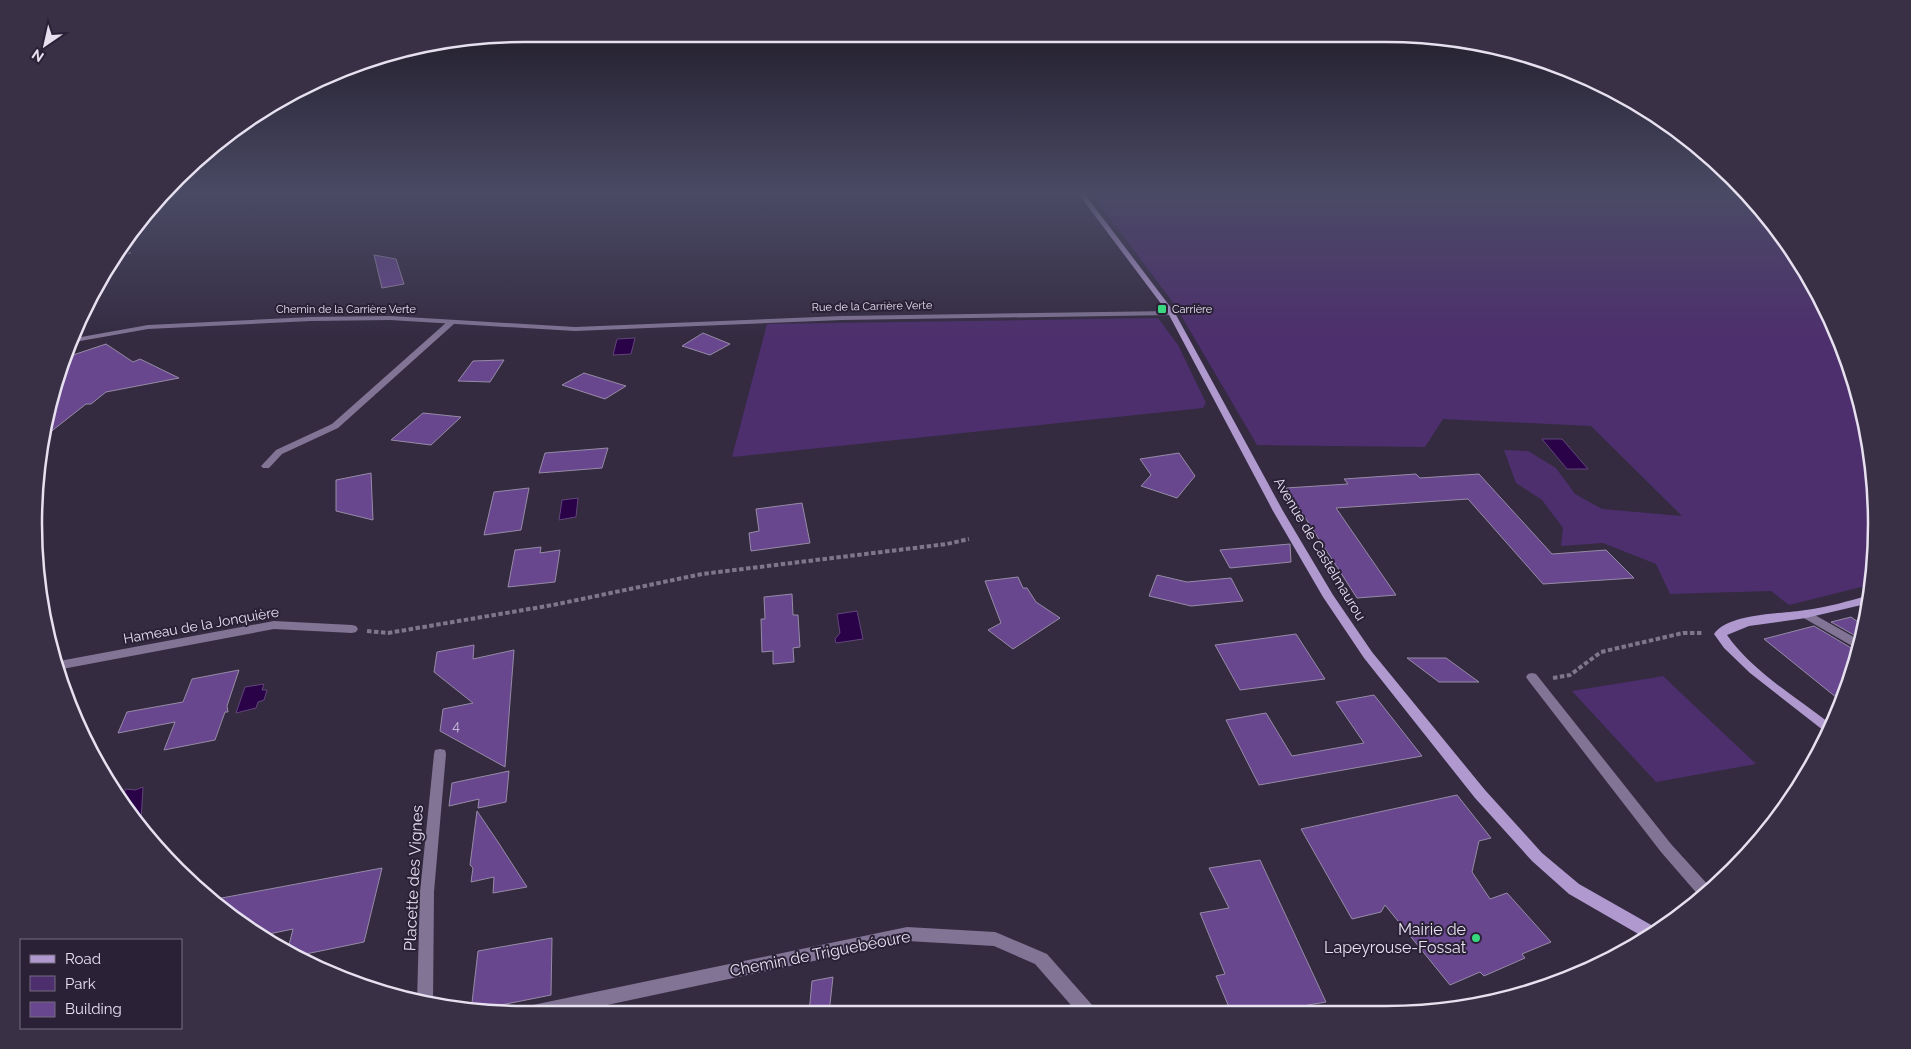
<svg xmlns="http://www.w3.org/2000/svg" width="1911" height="1049" font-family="Raleway,sans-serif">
<rect width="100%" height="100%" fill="#342b41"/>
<path fill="#4d2f6d" d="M1090,192h654l32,34 51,81 33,90 16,95 -3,92 -84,21 -18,-14 -101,3 -14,-30 -53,-21 -42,3 2,-18 -21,-28 -26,-17 -12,-33 24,1 28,17 19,26 27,15 80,7 -91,-90 -148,-7 -18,28 -168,-2 -82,-140z
M1158,318l20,27 28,58 -3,5 -471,49 35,-133z
M1664,676v1l92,87 -100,18 -84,-91z"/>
<path fill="#290248" stroke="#62457a" d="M635,338l-4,16 -18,1 4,-16z
M1542,439h20l26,30h-21z
M578,498l-2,19 -17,3 3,-20z
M857,611l6,28 -27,4 -1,-4 5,-6 -3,-19z
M264,684l-2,6h5l-3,10 -6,2 -2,6 -20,5 9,-26z
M143,787l-2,34 -5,2 -20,-27 7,-2 3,-5 9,1z"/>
<path fill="#68478f" stroke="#968ba6" d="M374,255l22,4 8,25 -22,4z
M703,333l27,11 -20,11 -28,-9z
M106,344l27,18 7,-3 39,19 -73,14 -15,12h-5l-42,33 6,-39 14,-40z
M504,360l-14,22 -32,-1 15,-20z
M584,373l42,13 -21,13 -43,-14z
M423,413l38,4 -30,28 -40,-5z
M608,448l-6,20 -63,5 6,-20z
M1179,453l16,23 -18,22 -36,-12 10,-11 -11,-16z
M371,473l2,47 -37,-9v-31z
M1416,474l4,4 59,-4 73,80 54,-4 28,28 -91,6 -75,-85 -132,9 60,87 -39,3 -71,-110 62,-4 -4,-5z
M529,488l-8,42 -37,5 10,-43z
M802,503l8,40 -59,8 -2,-18 10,-2 -3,-22z
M1290,544l1,18 -61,6 -10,-18z
M541,547l-1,6 20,-3 -5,32 -47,5 7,-37z
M1157,575l30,7 44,-4 12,23 -52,5 -42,-10z
M1018,577l5,11h4l9,14 24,16 -47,31 -25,-19 13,-7 -16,-42z
M792,594l1,21h5l2,32 -7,1 1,14 -21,2v-13l-11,1 -1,-33h4l-1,-22z
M1851,617l13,9 -3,13 -30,-17z
M1814,626l44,26 -7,30 -9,20 -78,-63z
M1296,634l29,45 -85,11 -25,-45z
M474,645l-1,14 41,-9 -9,117 -65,-36 3,-22 30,-6 -39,-31 3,-20z
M1407,658h39l33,24h-40z
M239,670l-12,36 1,6h-3l-10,28 -51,10 11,-28 -57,11 9,-21 56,-10 9,-23z
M1374,695l48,61 -163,29 -33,-65 40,-7 26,43 72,-13 -28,-41z
M509,771l-3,31 -28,6 1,-9 -30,7 3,-23z
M1457,795l34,43 -12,3 -7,31 18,27 17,-6 44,49 -29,12 3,4 -41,18 -4,-4 -30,13 -65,-80 -4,7 -29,7 -51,-90z
M477,811l21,31 29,45 -34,6 1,-16 -23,5 2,-14 -3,-3z
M1260,860l66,142 -35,6 1,4h-61l-15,-36 9,-2 -25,-61 29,-5 -20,-40z
M382,868l-18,74 -68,14 -9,-3 6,-24 -34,7 -33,-22 -15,-14z
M552,938l-1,57 -80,16 7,-60z
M833,977l-4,36h-20l3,-32z"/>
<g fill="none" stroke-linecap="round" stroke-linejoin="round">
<path stroke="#7e7689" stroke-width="2" stroke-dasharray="2.5 2" stroke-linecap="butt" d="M115,254l17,-1"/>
<path stroke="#7e7689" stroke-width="4" stroke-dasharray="4.5 2.5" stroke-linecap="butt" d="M367,631l21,2 165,-28 149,-31 245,-30 22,-5
M1553,678l17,-3 31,-23 82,-19h19"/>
<path fill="#817495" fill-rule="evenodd" d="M448,321h3l4,2 -117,105 -56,26 -13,14h-6l-2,-2 2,-2 13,-14 56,-26z
M1532,673l4,1 135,170 39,43 -10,10 -39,-45 -133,-172 -2,-3 2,-3z"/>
<path fill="#817495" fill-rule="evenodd" d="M1171,311h3v4l-332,5 -267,11 -185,-11 -79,1 -163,8 -79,14 1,-4 78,-14 163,-8 79,-1 185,11 267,-11z
M1806,610l55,31 -2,9 -57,-33 -2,-3 2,-3z
M274,621l78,4 4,1 2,3 -2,3 -4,1 -78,-4 -217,41 -3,-8z
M440,749l5,1 1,4 -12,138 -1,112 -16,-2 3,-110 14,-138 1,-4z
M907,927l88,5 5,2 47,20 46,52 2,6h-18l-42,-48 -41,-18 -87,-5 -342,73h-45l2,-6 6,-2z"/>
<path fill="#b099ce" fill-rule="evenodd" d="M1077,192h6l92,121 108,198 50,84 39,57 113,138 57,63 37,31 81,46 -1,3 -12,6 -78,-45 -37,-33 -57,-63 -111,-140 -41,-61 -50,-86 -105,-198z
M1870,595l1,1 -1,7 -64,15 -57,8 -22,9c25,36 70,63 105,90l-4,9 -78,-61 -26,-25 -10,-14c15,-21 69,-20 92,-24 22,-3 43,-9 64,-15z"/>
</g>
<linearGradient id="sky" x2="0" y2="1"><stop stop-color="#1d1824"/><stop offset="0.57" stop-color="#4a4a65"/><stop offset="1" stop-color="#4a4a65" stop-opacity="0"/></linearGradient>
<rect width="1911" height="339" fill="url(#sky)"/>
<g fill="#39d87f" stroke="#2a2137" stroke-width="2">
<rect x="1157" y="304" width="10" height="10" rx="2.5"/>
<circle cx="1476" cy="938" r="5"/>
</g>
<g text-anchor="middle" stroke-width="4" stroke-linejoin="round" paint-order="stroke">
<g font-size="11" fill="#e6e0ef" stroke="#2a2137">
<text transform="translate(872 306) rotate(-1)" y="4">Rue de la Carrière Verte</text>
<text x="346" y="313">Chemin de la Carrière Verte</text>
</g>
<g font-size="11" fill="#e6e0ef" stroke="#2a2137" text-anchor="start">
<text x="1172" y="313">Carrière</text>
</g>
<g font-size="14" fill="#e6e0ef" stroke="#2a2137">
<text transform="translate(1320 549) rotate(59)" y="5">Avenue de Castelmaurou</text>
<text transform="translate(201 625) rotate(-10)" y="5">Hameau de la Jonquière</text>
</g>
<g font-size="14" fill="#c6bad7">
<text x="456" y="731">4</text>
</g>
<g font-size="16" fill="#e6e0ef" stroke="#2a2137">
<text transform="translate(413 878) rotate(-87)" y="6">Placette des Vignes</text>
<text transform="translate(820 953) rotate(-11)" y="6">Chemin de Triguebéoure</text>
</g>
<g font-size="16" fill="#e6e0ef" stroke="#2a2137" text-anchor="end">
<text x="1466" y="935">Mairie de<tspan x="1466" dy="18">Lapeyrouse-Fossat</tspan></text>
</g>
</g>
<path d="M0 0H1911V1049H0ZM524 42H1386A482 482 0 0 1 1868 524V524A482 482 0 0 1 1386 1006H524A482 482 0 0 1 42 524V524A482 482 0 0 1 524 42Z" fill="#393046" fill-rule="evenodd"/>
<path fill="none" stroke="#e6e0ef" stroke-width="2.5" d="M524 42H1386A482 482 0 0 1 1868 524V524A482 482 0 0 1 1386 1006H524A482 482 0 0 1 42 524V524A482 482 0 0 1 524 42Z"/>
<rect x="20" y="939" width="162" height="90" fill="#2a2137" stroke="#756d81"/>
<rect x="30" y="955" width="25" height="8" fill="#b099ce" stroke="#756d81"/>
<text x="65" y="964" font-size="15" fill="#e6e0ef">Road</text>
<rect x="30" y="976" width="25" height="15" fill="#4d2f6d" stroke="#756d81"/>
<text x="65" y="989" font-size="15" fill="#e6e0ef">Park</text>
<rect x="30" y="1002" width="25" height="15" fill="#68478f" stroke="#756d81"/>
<text x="65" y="1014" font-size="15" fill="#e6e0ef">Building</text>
<g transform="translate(45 45) rotate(214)" stroke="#2a2137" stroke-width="4" paint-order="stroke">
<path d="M0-4L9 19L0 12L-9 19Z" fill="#e6e0ef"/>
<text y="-8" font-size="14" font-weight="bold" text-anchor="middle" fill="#e6e0ef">N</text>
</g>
</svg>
